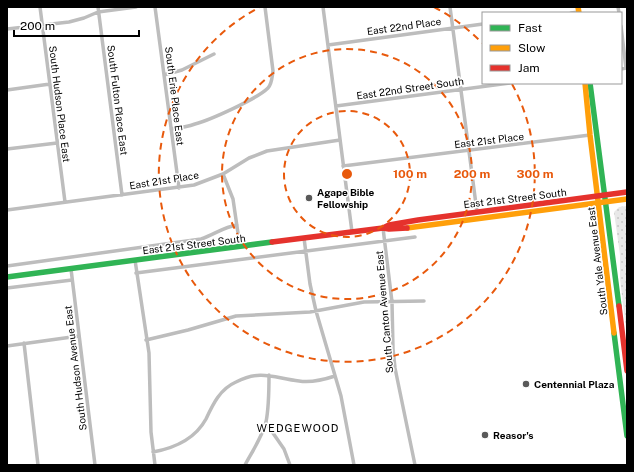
<svg xmlns="http://www.w3.org/2000/svg" width="634" height="472" font-family="'Public Sans',sans-serif">
<defs>
<pattern id="park-dots" width="8" height="8" patternUnits="userSpaceOnUse"><rect width="8" height="8" fill="#e8e8e8"/><path d="M2 2h.1M6 6h.1" fill="none" stroke="#c5c5c5" stroke-width="1.8" stroke-linecap="round"/></pattern>
</defs>
<rect width="100%" height="100%" fill="#fff"/>
<path fill="url(#park-dots)" d="M627,206v131l-7,-58v-24l-6,-43 5,-5z"/>
<g fill="none" stroke-linecap="round" stroke-linejoin="round">
<path stroke="#bdbdbd" stroke-width="3.5" d="M40,7l25,195
M98,7l24,188
M155,7l24,181
M323,7l29,225
M450,7l27,205
M618,7l1,6
M571,13l8,-1
M621,26l5,42 -5,1
M7,29l62,-7 15,-4 14,-6 38,-5
M328,45l155,-21
M164,75l18,-5 32,-16
M7,90l43,-6
M336,106l174,-23
M171,129c8,-1 16,-2 24,-5 15,-4 62,-25 73,-36 4,-4 4,-11 5,-17l-8,-64
M7,149l50,-6
M343,166l247,-31
M223,174l10,25 7,48
M7,210l187,-25 29,-11 26,-16 18,-7 73,-11
M383,228l9,74 1,47 2,19 20,97
M304,238l6,46 6,27 25,85 13,69
M135,260l14,93 2,79 4,33
M7,266l194,-27c13,-4 22,-12 36,-14
M71,269l24,196
M136,273l279,-36
M7,288l65,-8
M146,340l42,-10 48,-14 74,-4 54,-10 60,-1
M24,343l14,122
M7,346l72,-10
M266,423l18,26 6,16
M153,452c22,-4 42,-13 53,-33 7,-15 14,-30 30,-37 25,-13 38,-4 63,-1 12,2 24,-1 36,-5
M245,465c7,-13 17,-28 21,-43 3,-15 3,-32 3,-47"/>
<path stroke="#30b455" stroke-width="5.5" d="M590,83l29,223
M7,277l265,-35
M614,333l13,103"/>
<path stroke="#ff9f0a" stroke-width="5.5" d="M578,7l1,6
M585,83l5,52 24,198
M407,228l220,-29"/>
<path stroke="#e5322d" stroke-width="5.5" d="M383,228l6,-3 29,-5 209,-28
M272,242l111,-14 6,1 18,-1
M619,306l8,65"/>
</g>
<g fill="none" stroke="#e8590c" stroke-width="2" stroke-dasharray="7 5">
<circle cx="347" cy="174" r="63"/>
<circle cx="347" cy="174" r="125"/>
<path d="M434 7A188 188 0 0 1 482 43M512 84A188 188 0 1 1 260 7"/>
</g>
<g fill="#595959" stroke="#fff" stroke-width="1.5">
<circle cx="309" cy="198" r="4"/>
<circle cx="526" cy="384" r="4"/>
<circle cx="485" cy="435" r="4"/>
</g>
<g text-anchor="middle" stroke-width="3" stroke-linejoin="round" paint-order="stroke">
<g font-size="10" fill="#000" stroke="#fff">
<text transform="translate(404 26) rotate(-8)" y="4">East 22nd Place</text>
<text transform="translate(410 88) rotate(-8)" y="4">East 22nd Street South</text>
<text transform="translate(175 96) rotate(83)" y="4">South Erie Place East</text>
<text transform="translate(118 100) rotate(83)" y="4">South Fulton Place East</text>
<text transform="translate(60 104) rotate(83)" y="4">South Hudson Place East</text>
<text transform="translate(489 140) rotate(-7)" y="4">East 21st Place</text>
<text transform="translate(164 180) rotate(-9)" y="4">East 21st Place</text>
<text transform="translate(515 198) rotate(-7)" y="4">East 21st Street South</text>
<text transform="translate(194 244) rotate(-7)" y="4">East 21st Street South</text>
<text transform="translate(597 261) rotate(-97)" y="4">South Yale Avenue East</text>
<text transform="translate(384 312) rotate(-95)" y="4">South Canton Avenue East</text>
<text transform="translate(75 368) rotate(-97)" y="4">South Hudson Avenue East</text>
</g>
<g font-size="10" font-weight="bold" fill="#000" stroke="#fff" text-anchor="start">
<text x="317" y="196">Agape Bible<tspan x="317" dy="12">Fellowship</tspan></text>
<text x="534" y="388">Centennial Plaza</text>
<text x="493" y="439">Reasor's</text>
</g>
<g font-size="11" letter-spacing="1" fill="#000" stroke="#fff">
<text x="298" y="432">WEDGEWOOD</text>
</g>
</g>
<circle cx="347" cy="174" r="6" fill="#e8590c" stroke="#fff" stroke-width="2"/>
<g font-size="12" text-anchor="middle" font-weight="bold" fill="#e8590c" stroke="#fff" stroke-width="3" stroke-linejoin="round" paint-order="stroke">
<text x="410" y="178">100 m</text>
<text x="472" y="178">200 m</text>
<text x="535" y="178">300 m</text>
</g>
<rect width="634" height="472" fill="none" stroke="#000000" stroke-width="16"/>
<rect x="482" y="12" width="140" height="72" fill="#ffffff" stroke="#999999"/>
<rect x="490" y="25" width="20" height="6" fill="#30b455" stroke="#999999"/>
<text x="518" y="32" font-size="12" fill="#000000">Fast</text>
<rect x="490" y="45" width="20" height="6" fill="#ff9f0a" stroke="#999999"/>
<text x="518" y="52" font-size="12" fill="#000000">Slow</text>
<rect x="490" y="65" width="20" height="6" fill="#e5322d" stroke="#999999"/>
<text x="518" y="72" font-size="12" fill="#000000">Jam</text>
<path d="M14 30v6h125v-6" fill="none" stroke="#000000" stroke-width="2"/>
<text x="20" y="30" font-size="12" fill="#000000" stroke="#ffffff" stroke-width="3" paint-order="stroke">200 m</text>
</svg>
